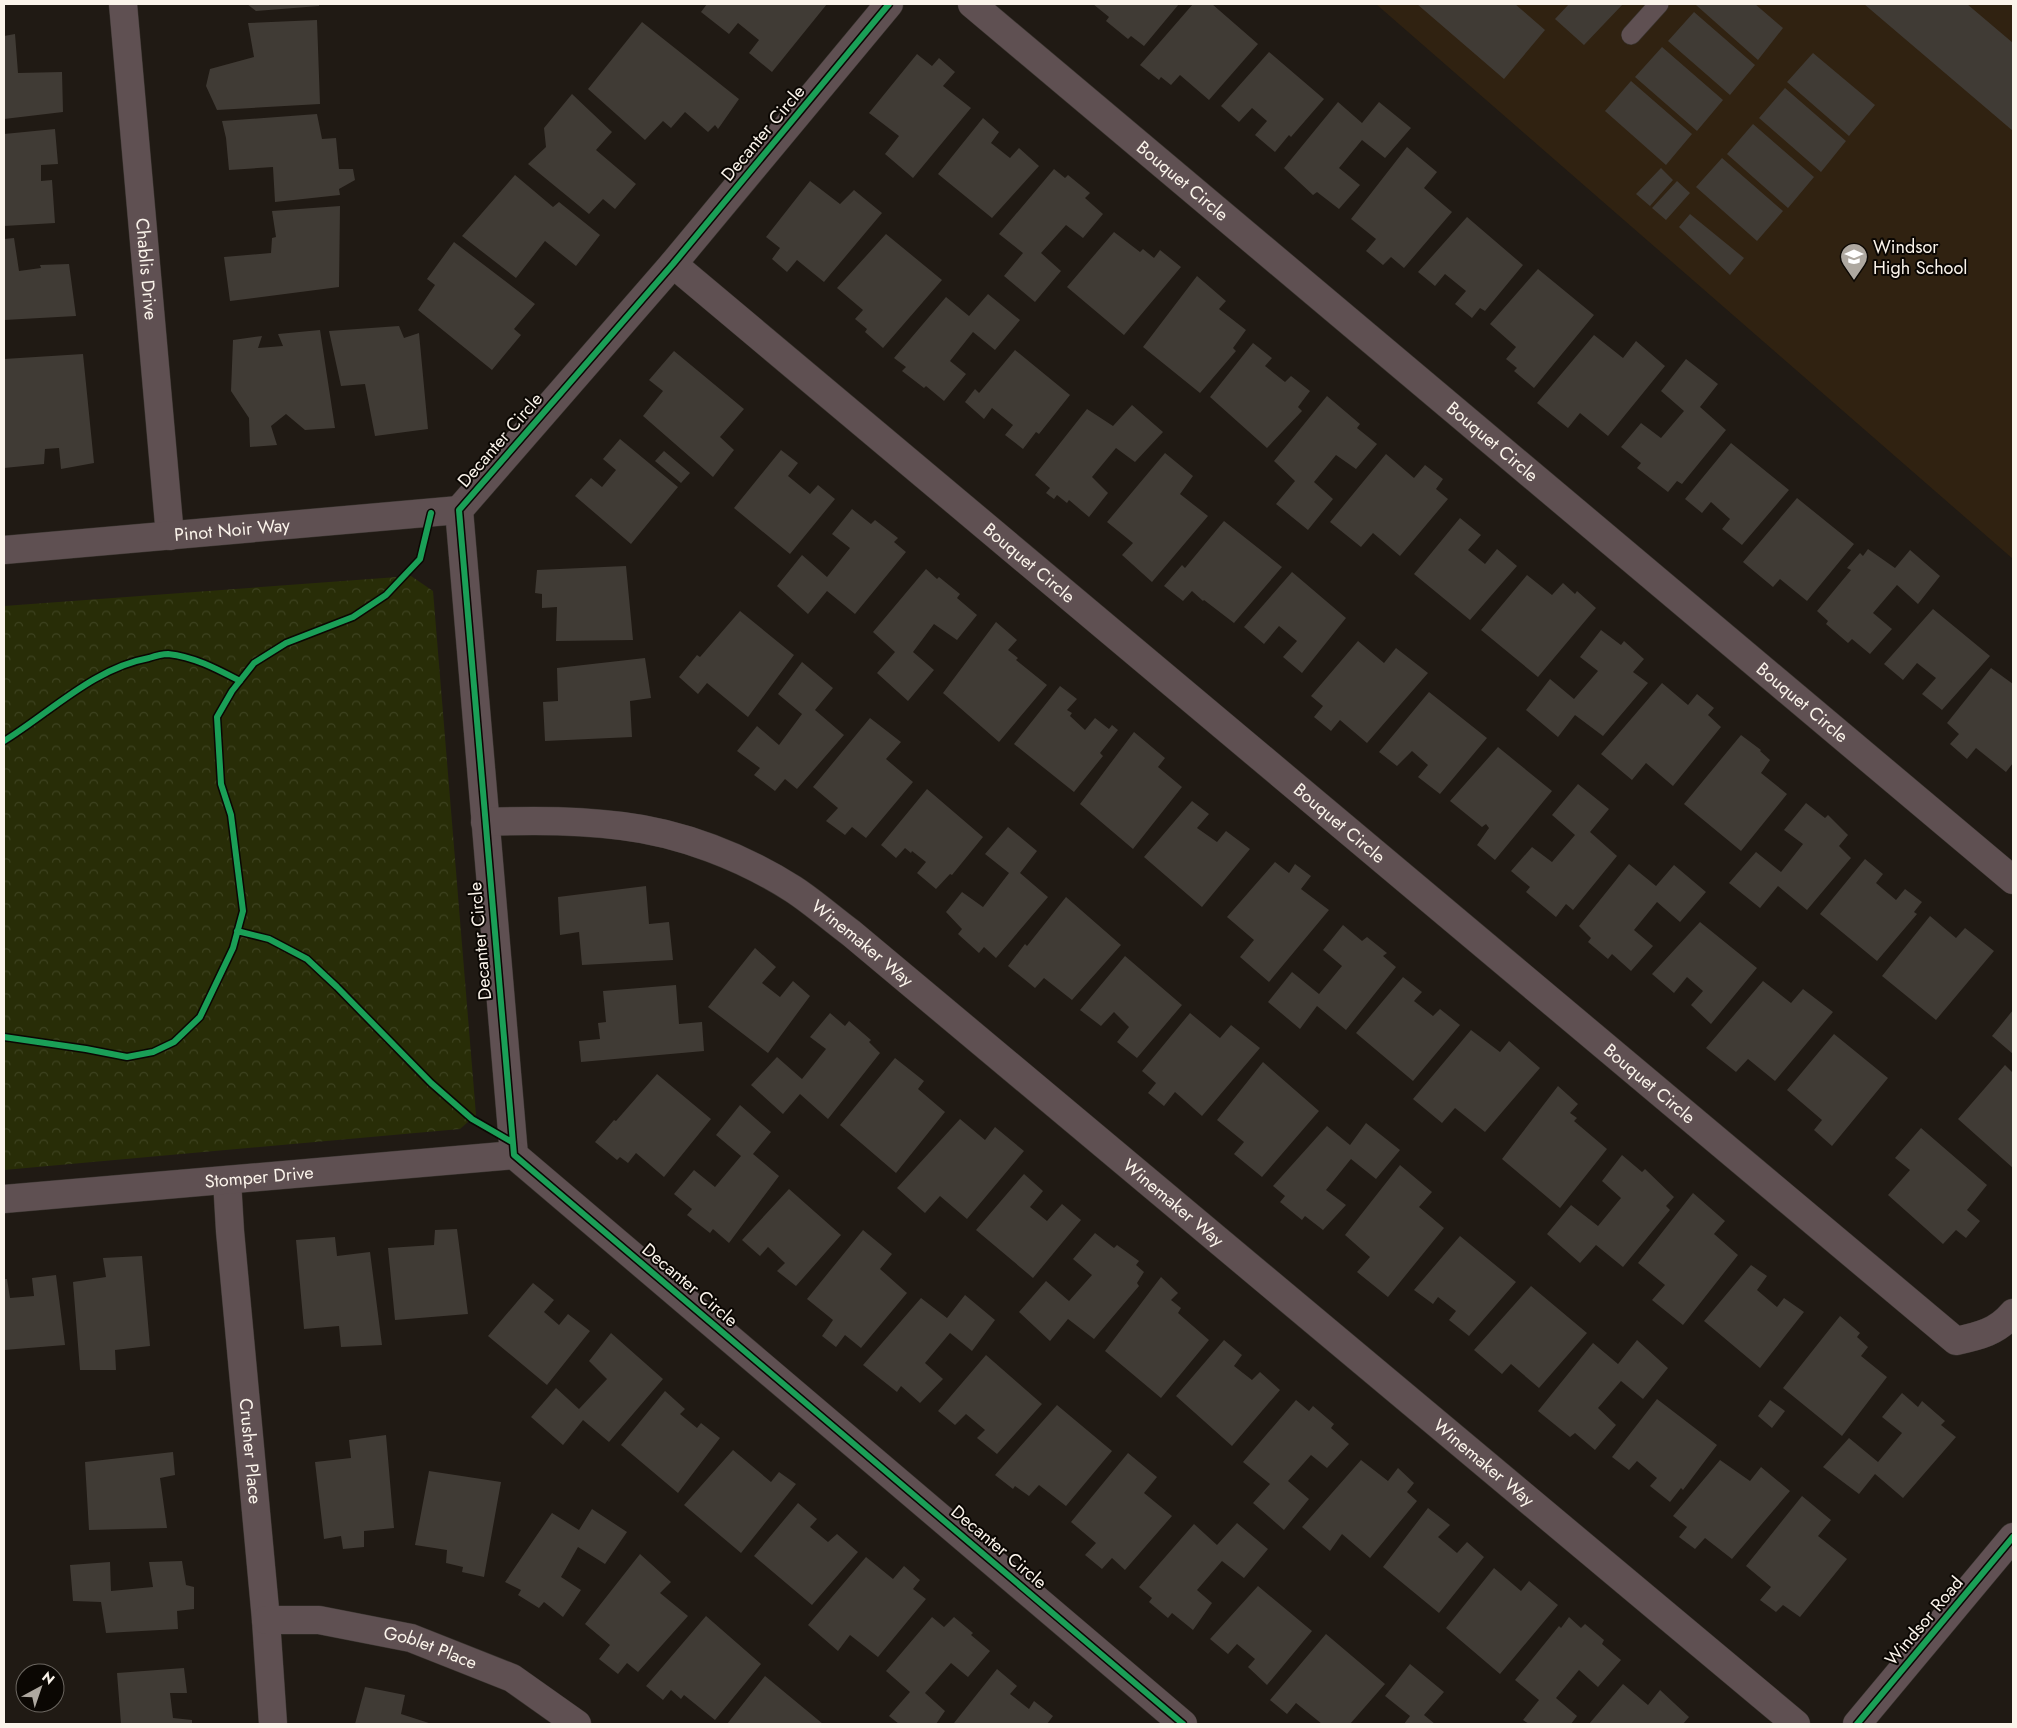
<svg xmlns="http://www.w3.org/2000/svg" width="2017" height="1728" font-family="Jost,sans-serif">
<defs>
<pattern id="forest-crowns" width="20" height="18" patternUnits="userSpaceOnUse" patternTransform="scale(1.25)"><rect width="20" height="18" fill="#282d07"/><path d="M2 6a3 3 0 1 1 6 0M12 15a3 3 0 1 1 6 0" fill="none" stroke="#3d421f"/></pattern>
</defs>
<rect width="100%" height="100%" fill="#201a14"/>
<path fill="#302211" d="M1376,4h637v555z"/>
<path fill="url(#forest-crowns)" d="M411,576l22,15 43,524 -16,14 -456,41v-564z"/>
<path fill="#403b35" d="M247,4h72v2l-63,5z
M707,4h120l-55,68 -23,-19 10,-13 -21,-17 -9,11 -28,-22z
M1093,4h86l-35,42 -13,-10 -3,3 -22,-18 3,-4z
M1193,4h19l46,40 -49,56 -29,-25 -9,10 -10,-8 -2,3 -19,-15z
M1417,4h98l30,26 -41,49z
M1569,4h54l-39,41 -29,-26z
M1698,4h57l28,24 -25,32 -62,-55z
M1864,4h103l46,39v88z
M1694,12l61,53 -25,30 -62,-54z
M317,20l3,84 -103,6 -11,-24 4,-17 44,-12 -6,-34z
M642,22l97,77 -21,30 -3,-4 -7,7 -23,-20 -14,16 -8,-7 -18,19 -57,-51z
M15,34l3,39 44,-1 1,40 -59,7v-83z
M1662,47l61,53 -26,31 -62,-54z
M1269,52l55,47 -33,38 -2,-2 -14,17 -20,-17 12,-14 -15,-13 -13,14 -18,-16z
M1813,53l62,52 -26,31 -62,-54z
M917,54l15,12 7,-8 16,14 -12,14 28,22 -58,70 -28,-24 14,-18 -30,-23z
M1631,81l61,53 -26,31 -61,-54z
M1785,88l61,53 -25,31 -62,-54z
M572,94l40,38 -16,18 40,34 -21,25 -12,-10 -14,15 -61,-50 18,-17 -2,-19z
M1338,102l24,21 17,-21 32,26 -26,30 -23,-18 -23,28 21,17 -21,24 -22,-17 -4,3 -29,-27z
M317,114l5,25 14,-1 3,31h14l2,11 -16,9 1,6 -65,7 -2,-35 -44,3 -3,-32 -4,-17z
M983,118l16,14 -8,11 19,15 9,-10 20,18 -47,52 -54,-44z
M1753,124l61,53 -26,31 -61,-54z
M55,129l3,35 -17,1v16l11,-1 3,43 -51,3v-92z
M1407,147l30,25 -13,16 28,24 -48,56 -13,-11 -8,8 -17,-14 10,-12 -25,-20z
M1722,158l61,53 -26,30 -61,-54z
M1661,168l12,12 -23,26 -14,-12z
M1054,169l11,9 3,-3 22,18 -5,5 18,16 -20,24 -17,-13 -25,28 20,18 -26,31 -31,-26 19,-23 -24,-19z
M515,175l38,32 6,-5 41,33 -24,31 -31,-25 -29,37 -54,-42z
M810,181l30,23 14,-14 28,23 -58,69 -27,-22 -10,12 -15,-13 8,-11 -14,-11z
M1677,181l13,12 -24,27 -14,-12z
M340,206l-1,81 -109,14 -6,-44 47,-4 1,-15 4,-1 -4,-26z
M1690,214l54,44 -14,17 -51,-48z
M1467,217l56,48 -38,46 -5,-3 -8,10 -17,-14 11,-13 -21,-17 -10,12 -17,-14z
M1114,232l26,20 3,-3 11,9 6,-8 21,17 -57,68 -57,-48z
M886,234l56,46 -59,68 -18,-16 2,-3 -12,-10 8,-9 -26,-22z
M14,238l5,33 22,-3 -1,-3 29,-1 7,52 -72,4v-81z
M454,242l81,62 -21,25 7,6 -29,35 -74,-60 17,-25 -8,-6z
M1538,269l56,46 -60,73 -20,-17 3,-3 -11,-9 10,-12 -26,-23z
M1197,276l29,25 -7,8 27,21 -13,18 3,3 -36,42 -57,-46z
M988,294l32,26 -25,30 -22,-18 -23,29 16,13 -22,27 -18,-15 -2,2 -22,-17 4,-4 -12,-9 52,-61 23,19z
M399,326l5,12 15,-5 9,96 -53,7 -10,-52 -24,2 -12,-55z
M320,330l15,98 -30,2 -19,-16 -15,12 6,19 -27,2 -1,-29 -18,-27 2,-51 29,-4 -4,12 25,-2 -5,-12z
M1594,335l29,23 13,-17 29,25 -57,70 -28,-23 -12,15 -31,-25z
M1253,343l19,15 -7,8 20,16 6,-6 19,15 -12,16 4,4 -35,37 -57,-51z
M1015,350l55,45 -31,39 -3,-2 -13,17 -18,-14 8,-10 -21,-17 -8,11 -19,-17 10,-13 4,4z
M674,351l70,58 -24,28 14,13 -21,27 -70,-61 20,-25 -14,-11z
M83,354l11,109 -33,6 -2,-21 -14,1 -1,15 -40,4v-109z
M1686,359l32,25 -18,23 26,23 -44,54 -5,-3 -9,11 -31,-24 4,-5 -20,-16 20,-24 20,15 23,-27 -23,-20z
M1327,396l33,28 -3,4 20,16 -21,25 -20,-14 -22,27 19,17 -25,31 -32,-26 19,-23 -21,-20z
M1132,405l31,27 -28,30 -19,-14 -24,29 16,16 -19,24 -20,-17 -2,3 -10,-8 -3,4 -8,-6 4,-5 -15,-13 52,-66 26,17z
M620,439l58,48 -47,57 -56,-48 16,-18 11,9 14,-17 -13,-11z
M1731,443l58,47 -47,55 -20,-16 8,-10 -19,-17 -9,11 -17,-14z
M781,450l17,13 -10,13 22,18 8,-9 17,14 -45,55 -56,-46z
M664,451l26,22 -9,10 -26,-22z
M1165,453l28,23 -13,18 28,22 -56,66 -30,-27 11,-12 -26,-21z
M1386,454l28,24 11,-13 18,14 -7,10 12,10 -48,57 -27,-23 -12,14 -31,-25z
M1797,498l57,46 -47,57 -27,-22 -7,8 -30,-25z
M852,509l19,15 4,-4 23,18 -4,4 12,10 -51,62 -28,-23 -19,23 -31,-28 25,-31 25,22 23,-29 -18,-14z
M1460,518l21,17 -13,15 17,14 12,-15 20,17 -47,54 -56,-46z
M1224,521l58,46 -48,56 -30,-23 -1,1 -11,-10 -9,10 -19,-15 18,-21 3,3z
M1868,549l27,19 15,-18 30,26 -22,28 -21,-19 -24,28 19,16 -22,25 -18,-15 -4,4 -22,-19 2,-3 -11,-10 34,-41 -4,-2 13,-15 3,3z
M626,566l7,74 -77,1 1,-34 -15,1v-14l-7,-1 2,-23z
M926,569l11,10 2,-2 21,17 -3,4 20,17 -20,25 -23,-16 -21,28 21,18 -26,31 -31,-28 18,-21 -22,-20z
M1292,572l54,46 -44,55 -19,-16 14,-16 -18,-15 -15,18 -20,-17z
M1527,575l25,20 11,-12 12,11 2,-3 19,17 -58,69 -57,-47z
M1933,609l57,47 -48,54 -20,-16 14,-16 -19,-15 -14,17 -19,-16z
M740,611l54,44 -46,62 -41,-34 -9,11 -19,-17 18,-22 3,2z
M996,622l21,18 -9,10 10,8 -2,2 31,25 -48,57 -56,-49z
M1601,630l20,15 3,-4 20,18 -11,13 15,11 -45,53 -28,-21 -17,22 -32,-27 24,-31 24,20 24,-28 -18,-14z
M1358,641l26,22 12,-15 32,25 -61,70 -27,-23 -9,11 -17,-14 9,-11 -12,-10z
M645,658l6,40 -21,3 2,36 -87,4 -2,-39 15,-1 -1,-33z
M802,662l31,26 -18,22 29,25 -47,54 -12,-10 -10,12 -21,-16 6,-7 -23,-17 20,-25 22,19 23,-31 -24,-20z
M1991,668l22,16v79l-7,9 -30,-24 -9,11 -17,-15 9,-10 -12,-11z
M1662,683l26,22 9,-11 17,14 -6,7 13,12 -48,59 -27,-23 -14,17 -31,-26z
M1060,686l17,13 -10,11 5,3 -2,3 15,14 10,-12 14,11 3,-4 6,5 -18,23 3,3 -29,36 -60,-48z
M1429,692l58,46 -47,56 -22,-17 10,-12 -16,-14 -15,15 -18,-14z
M870,718l31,24 -15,17 27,23 -47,56 -14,-11 -7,8 -19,-14 12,-13 -25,-21z
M1134,732l31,26 -7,9 24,20 -49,62 -53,-45z
M1741,735l20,15 -1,1 10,9 -9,13 26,21 -46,57 -57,-47z
M1498,747l54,44 -57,69 -18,-15 12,-17 -3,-4 -4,3 -32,-26z
M1578,784l31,25 -19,23 27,24 -44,54 -7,-6 -10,13 -30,-25 4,-5 -19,-16 21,-24 20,15 23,-27 -23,-20z
M927,789l56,48 -31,38 -2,-1 -14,15 -19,-16 9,-11 -14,-11 -1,2 -6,-5 -9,10 -15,-13z
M1192,801l17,13 -12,14 20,14 9,-11 24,18 -48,58 -58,-50z
M1806,803l19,15 3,-3 20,20 -9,11 12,12 -44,52 -29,-24 -18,22 -31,-25 27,-31 25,20 22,-28 -19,-14z
M1008,827l29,24 -17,22 28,24 -52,61 -12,-11 -5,6 -21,-19 4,-5 -16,-17 16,-20 21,15 26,-34 -24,-19z
M1865,859l18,15 -7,9 20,17 9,-11 17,13 -8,10 3,2 -40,47 -57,-47z
M1275,862l14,11 6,-9 16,12 -10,13 28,21 -60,72 -29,-25 14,-17 -27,-23z
M1629,864l27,22 18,-21 32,27 -26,30 -23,-20 -23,28 19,16 -22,25 -19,-17 -4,5 -20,-17 3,-4 -12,-12z
M646,886l3,38 20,-2 4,38 -91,5 -3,-33 -19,3 -2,-38z
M1066,897l55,48 -49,55 -28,-22 -9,10 -27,-22 17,-22 2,2z
M1930,916l26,22 9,-10 29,23 -58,69 -54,-44z
M1700,922l57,46 -46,56 -20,-19 12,-14 -16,-14 -13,16 -22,-19z
M1343,925l19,16 5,-4 20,16 -4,3 13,11 -50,63 -29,-24 -17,23 -32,-27 24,-30 27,22 23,-28 -19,-16z
M755,948l21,19 -14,16 18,14 13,-16 17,15 -42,57 -60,-46z
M1125,956l57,49 -45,53 -20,-16 12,-15 -15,-15 -13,14 -21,-16z
M1403,977l19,15 -8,9 19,15 7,-7 20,16 -47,56 -57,-48z
M1763,981l28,22 12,-14 30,23 -58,69 -27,-22 -12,13 -30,-24z
M676,985l3,39 23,-2 2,29 -123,11 -2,-21 21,-2 -2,-16 8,-1 -3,-31z
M2013,1010v44l-21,-18z
M830,1013l15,13 4,-5 22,19 -2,2 11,11 -52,66 -28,-25 -17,20 -32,-29 26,-28 25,22 24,-30 -16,-12z
M1190,1013l30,25 11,-13 29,23 -58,68 -27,-24 -11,14 -16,-13 8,-10 -14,-12z
M1471,1030l29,22 9,-11 31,27 -55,64 -30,-24 -13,15 -29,-24z
M1834,1034l54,44 -56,68 -18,-16 8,-10 -35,-30z
M895,1058l29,23 -6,8 27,23 -49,61 -56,-48z
M1263,1062l56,49 -57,66 -28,-23 10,-12 -27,-22z
M2005,1065l8,8v95l-55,-49z
M657,1074l54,45 -47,58 -28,-24 -8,10 -8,-6 -3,3 -22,-18 19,-22 2,1z
M1558,1086l20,18 -8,9 7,5 -3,3 33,28 -47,59 -58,-49z
M740,1105l31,27 -18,22 26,22 -50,67 -16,-14 -3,4 -23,-18 5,-6 -18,-15 20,-24 21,17 26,-31 -25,-21z
M960,1119l25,21 10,-13 29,24 -57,68 -27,-23 -15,17 -28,-25z
M1366,1123l34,27 -24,29 -25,-20 -25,31 20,15 -23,25 -18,-14 -3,4 -22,-18 5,-6 -12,-10 54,-60 23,19z
M1921,1128l66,57 -20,25 13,11 -14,17 -10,-8 -13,14 -55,-49 22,-25 -15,-12z
M1622,1155l20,17 3,-3 29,28 -8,9 4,4 -47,57 -27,-22 -16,18 -33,-29 24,-29 27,21 23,-28 -19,-17z
M1400,1165l32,27 -13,15 25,21 -56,69 -31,-25 13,-15 -25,-22z
M1024,1174l19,17 -13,16 17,14 15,-17 19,16 -48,58 -57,-48z
M789,1189l52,46 -45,51 -19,-15 8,-8 -17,-16 -8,9 -18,-16z
M1693,1193l32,28 -11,13 24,21 -55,70 -31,-25 13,-15 -27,-22z
M457,1229l11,85 -73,6 -7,-72 46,-3 1,-15z
M863,1230l29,24 -12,15 27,24 -46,55 -16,-13 -9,12 -14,-11 11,-16 -26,-21z
M1095,1233l19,15 3,-3 22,16 -3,4 8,7 -7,11 2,3 -45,53 -26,-20 -18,22 -31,-29 27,-31 23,20 23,-26 -19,-16z
M1460,1236l56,46 -47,54 -20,-16 7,-9 -18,-14 -5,7 -19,-14z
M335,1237l2,19 33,-4 12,93 -41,2 -2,-21 -35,3 -8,-89z
M142,1256l8,90 -35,4 1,20h-36l-7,-88 33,-5 -3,-19z
M1751,1265l16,11 -10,14 20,17 7,-9 20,14 -44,56 -56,-47z
M56,1275l9,70 -61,5v-71h3l3,19 24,-2 -2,-18z
M1161,1277l17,16 -7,7 10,8 -3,5 31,27 -48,58 -56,-47z
M533,1283l21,17 -10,12 15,13 9,-11 22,17 -43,54 -59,-49z
M1531,1286l56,47 -48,55 -28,-24 -9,10 -28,-24z
M965,1295l30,25 -23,31 -22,-18 -25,30 18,16 -23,24 -19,-17 -4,6 -34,-27 58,-67 26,20z
M1840,1316l20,17 -3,4 11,10 -7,9 26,21 -45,59 -59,-48z
M611,1333l52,46 -54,63 -26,-22 -20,25 -32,-28 25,-29 23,21 28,-30 -18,-18z
M1224,1340l18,15 -8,11 18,14 8,-8 20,18 -48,56 -56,-50z
M1637,1340l31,28 -25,31 -22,-18 -23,27 18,17 -21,25 -20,-17 -5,4 -32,-26 55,-68 25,21z
M986,1355l56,49 -45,50 -20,-16 8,-8 -19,-16 -11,11 -17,-14z
M665,1391l20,18 -5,5 17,14 4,-5 19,15 -42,55 -57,-48z
M1902,1393l16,14 4,-6 23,20 -4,4 15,12 -53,61 -28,-24 -16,20 -36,-27 26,-29 29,24 24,-29 -20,-16z
M1657,1399l60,46 -34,45 -2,-2 -11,14 -20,-16 7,-8 -20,-17 -8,9 -17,-13z
M1296,1400l13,11 4,-5 21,18 -3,4 18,16 -22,24 -16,-13 -23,26 21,18 -25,31 -31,-27 17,-19 -27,-22z
M1770,1400l15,11 -13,17 -14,-12z
M1057,1405l55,46 -46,55 -27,-21 -10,11 -14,-10 -2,3 -18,-14z
M386,1435l8,93 -30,3v16l-21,2 -2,-13 -17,3 -9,-77 36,-4 -2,-18z
M733,1450l38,32 8,-10 17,12 -55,69 -57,-48z
M173,1452l2,23 -15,3 7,50 -78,2 -4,-68z
M1128,1453l29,24 -13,16 28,23 -47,54 -13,-12 -10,11 -17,-14 11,-12 -25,-21z
M1361,1460l27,21 10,-13 16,15 -7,9 10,9 -47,57 -28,-24 -12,17 -28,-24z
M1720,1460l30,21 11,-14 29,24 -58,68 -27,-21 -10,11 -16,-12 8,-10 -14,-11z
M429,1471l72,11 -17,95 -22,-5 1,-5 -17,-4 1,-13 -32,-5z
M1802,1496l29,24 -13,16 29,23 -47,58 -17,-12 -7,7 -16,-12 11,-13 -25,-21z
M798,1503l19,16 -7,8 18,15 9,-8 21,18 -46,53 -58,-49z
M1428,1508l22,17 -12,12 19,16 10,-11 17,15 -45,56 -56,-46z
M592,1509l35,23 -22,32 -27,-17 -17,30 20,13 -18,27 -19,-15 -5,6 -21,-13 3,-5 -16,-8 47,-69 27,17z
M1237,1523l31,26 -24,29 -22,-17 -25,29 15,13 -19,27 -21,-17 -4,5 -19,-16 3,-4 -13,-11 55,-63 23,21z
M640,1554l31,28 -11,11 28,23 -50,56 -11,-9 -9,11 -19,-15 11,-14 -25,-21z
M866,1557l27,22 11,-13 16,14 -7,9 13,10 -48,58 -28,-22 -12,16 -30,-26z
M182,1561l4,24 8,2v22l-17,2 1,18 -72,4 -5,-31 -28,-1 -3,-36 40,-3 1,29 42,-4 -4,-25z
M1494,1568l27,23 8,-10 29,24 -58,69 -54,-46z
M1258,1586l54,45 -45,54 -19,-18 7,-8 -18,-15 -9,10 -18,-15z
M706,1616l55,48 -46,56 -31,-25 -3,4 -10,-9 -8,10 -17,-14z
M932,1617l12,10 10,-10 19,16 -2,2 19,16 -22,26 -17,-14 -26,30 20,18 -9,13h-37l-10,-8 21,-24 -24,-21z
M1569,1617l12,11 4,-4 19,16 -2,4 19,16 -23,27 -19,-17 -23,28 21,18 -6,8h-42l-6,-4 16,-20 -24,-20 44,-54 2,2z
M1326,1634l59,50 -35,40h-28l-26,-21 -9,11 -17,-14z
M1410,1664l34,28 -20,23 11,9h-31l6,-8 -25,-20z
M184,1668l3,25h-17l3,25 19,2v4h-71l-4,-51z
M997,1669l20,17 -7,8 19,15 5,-8 19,15 -6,8 -93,-1z
M765,1676l58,48h-96z
M1623,1684l25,21 12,-15 29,27 -6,7h-94z
M365,1687l40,8 -4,19 31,10h-77z"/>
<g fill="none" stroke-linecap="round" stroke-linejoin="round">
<defs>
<path id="lane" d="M1631,35l28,-31"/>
<g id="street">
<path id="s1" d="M123,4l47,532"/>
<path d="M889,4l-216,260 -214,246 55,645 669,569"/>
<path id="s2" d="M972,4l1041,876"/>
<path id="s3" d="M673,264l1283,1077c23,-5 41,-9 57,-28"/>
<path id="s4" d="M4,550l455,-40"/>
<path id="s5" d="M485,822c46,-2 92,-2 137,4 59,7 121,31 171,63 20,13 39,30 58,44l945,791"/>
<path id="s6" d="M227,1180l3,51 36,389 7,104"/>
<path id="s7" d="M4,1199l510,-44"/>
<path id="s8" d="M266,1620h53l92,18 101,40 65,46"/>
</g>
<path id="secondary" d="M1857,1724l156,-187"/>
</defs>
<use href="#lane" stroke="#39342f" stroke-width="20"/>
<use href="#street" stroke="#39342f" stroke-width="29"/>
<use href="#secondary" stroke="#39342f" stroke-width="29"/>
<use href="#lane" stroke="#5f5052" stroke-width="19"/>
<use href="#street" stroke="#5f5052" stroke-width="28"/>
<use href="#secondary" stroke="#615154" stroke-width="28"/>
<defs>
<path id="cycleway" d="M889,4l-216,260 -214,246 55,645 669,569
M4,741c47,-29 90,-73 145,-83 6,-2 13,-4 19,-4 27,3 49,15 72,27
M237,931l32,8 38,20 30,28 94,96 41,36 40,23
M4,1037l82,12 41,8 26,-5 21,-10 26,-25 33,-69 10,-37 -12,-96 -10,-31 -4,-67 15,-26 22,-28 32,-20 67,-26 33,-22 34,-36 11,-46
M1857,1724l156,-187"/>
</defs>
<use href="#cycleway" stroke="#0b0703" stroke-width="9"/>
<use href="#cycleway" stroke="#1a9f57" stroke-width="6"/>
</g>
<defs>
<symbol id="school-pin" viewBox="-11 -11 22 30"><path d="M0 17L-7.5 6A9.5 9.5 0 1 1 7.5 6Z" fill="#aea8a0" stroke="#0b0703"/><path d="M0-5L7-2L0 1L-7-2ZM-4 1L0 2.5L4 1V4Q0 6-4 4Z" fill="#fff"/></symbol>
</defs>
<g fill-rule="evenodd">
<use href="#school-pin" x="1838" y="241" width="32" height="43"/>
</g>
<g text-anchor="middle" stroke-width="4" stroke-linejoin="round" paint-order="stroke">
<g font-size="18" fill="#fbf4eb" stroke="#0b0703">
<text transform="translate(763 133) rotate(-50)" y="6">Decanter Circle</text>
<text dy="6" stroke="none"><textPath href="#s2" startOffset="275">Bouquet Circle</textPath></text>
<text dy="6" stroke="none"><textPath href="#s1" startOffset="266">Chablis Drive</textPath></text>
<text transform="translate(500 440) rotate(-49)" y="6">Decanter Circle</text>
<text dy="6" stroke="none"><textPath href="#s2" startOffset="680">Bouquet Circle</textPath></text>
<text dy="6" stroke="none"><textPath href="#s4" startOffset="229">Pinot Noir Way</textPath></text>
<text dy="6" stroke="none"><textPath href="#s3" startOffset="465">Bouquet Circle</textPath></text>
<text dy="6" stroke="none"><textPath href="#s2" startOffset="1085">Bouquet Circle</textPath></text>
<text dy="6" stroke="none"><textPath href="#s3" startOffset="870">Bouquet Circle</textPath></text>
<text transform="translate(480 941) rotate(-95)" y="6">Decanter Circle</text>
<text dy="6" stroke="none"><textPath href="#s5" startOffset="409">Winemaker Way</textPath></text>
<text dy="6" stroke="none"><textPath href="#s3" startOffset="1275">Bouquet Circle</textPath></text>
<text dy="6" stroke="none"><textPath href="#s7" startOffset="256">Stomper Drive</textPath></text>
<text dy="6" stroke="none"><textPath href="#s5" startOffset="814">Winemaker Way</textPath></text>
<text transform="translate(690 1285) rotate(40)" y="6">Decanter Circle</text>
<text dy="6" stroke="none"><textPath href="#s6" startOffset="272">Crusher Place</textPath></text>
<text dy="6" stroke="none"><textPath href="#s5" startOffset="1219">Winemaker Way</textPath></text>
<text transform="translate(999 1547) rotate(40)" y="6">Decanter Circle</text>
<text transform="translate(1924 1621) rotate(-50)" y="6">Windsor Road</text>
<text dy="6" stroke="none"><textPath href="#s8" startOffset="168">Goblet Place</textPath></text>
</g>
<g font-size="18" fill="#fbf4eb" stroke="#0b0703" text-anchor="start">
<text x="1873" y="253">Windsor<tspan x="1873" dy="21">High School</tspan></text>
</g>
</g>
<rect width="2017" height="1728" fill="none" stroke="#fbf4eb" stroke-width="10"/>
<g transform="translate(40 1688) rotate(40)"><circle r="24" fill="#0b0703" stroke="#6b6660"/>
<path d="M0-4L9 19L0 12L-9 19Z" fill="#aea8a0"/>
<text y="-8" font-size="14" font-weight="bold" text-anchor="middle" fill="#fbf4eb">N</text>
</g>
</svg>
